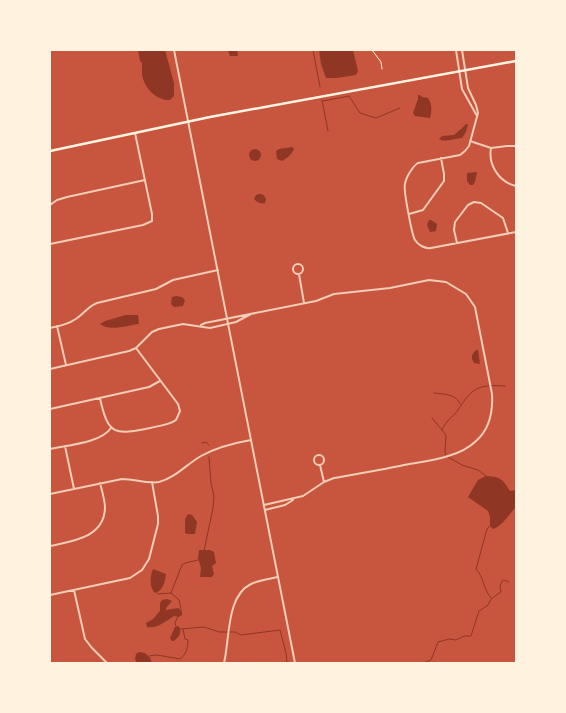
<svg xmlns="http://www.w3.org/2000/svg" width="566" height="713" font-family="'Space Grotesk',sans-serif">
<rect width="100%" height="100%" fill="#c8553d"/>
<path fill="#8f3625" d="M138,50h27l9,33v13l-4,4c-14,1 -28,-14 -28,-28 0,-3 0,-6 0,-9l-2,-2z
M228,50h9l1,5 -1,1h-7z
M319,50h34l5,21 -2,4 -19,3h-11l-5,-14z
M418,95h2l2,2 6,1c4,6 4,12 2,20l-15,-2 -2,-3 5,-14z
M466,124h2l-2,8 -4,6c-8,0 -16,5 -23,1l3,-3 12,-1 7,-6z
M292,147l2,2c-2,5 -8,10 -12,12l-5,-2 -1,-8 3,-2z
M249 155a6 6 0 1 1 12 0a6 6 0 1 1-12 0Z
M477,172l-2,10 -2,3h-3l-3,-4v-8z
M259,194c4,0 5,1 7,5l-1,4c-5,1 -7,0 -11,-4l2,-4z
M429,220h2l6,4 -1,7 -6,1 -3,-7z
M176,296l6,1 3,3 -2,6 -9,1 -3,-3 1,-7z
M126,315h12l1,9c-11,1 -29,8 -39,0l5,-3z
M476,350h2l2,14 -6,-1 -2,-4v-4z
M486,476c16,1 16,3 24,15l6,-1v18l-2,1c-6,7 -12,17 -21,20l-3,-3v-9l-2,-6 -20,-14 10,-17z
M188,514l4,1 5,7 -2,12h-7l-3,-1v-14z
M199,550h11l4,2 2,11 -4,3 2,8 -2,3h-12l1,-9 -3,-10z
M153,569l13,5c-1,8 -3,17 -11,19 -6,-6 -5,-17 -2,-24z
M167,599l5,2 -6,7v2l12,-2 4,3v4l-3,2 -5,-1c-8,5 -17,13 -27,11l-1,-4 7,-4 7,-8v-8l2,-3z
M178,626l2,2c1,6 -1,9 -6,13h-2l-2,-3 5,-11z
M139,652c7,0 11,4 13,11h-15l-2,-4 1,-5z"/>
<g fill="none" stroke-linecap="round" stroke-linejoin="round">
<path stroke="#8f3625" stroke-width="1" d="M313,50l7,37
M322,100l6,31
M323,101l26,-5 11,17 16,5 24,-10
M434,393c9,1 23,1 26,11
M432,418l14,17 -1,17 1,3
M442,430c5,-11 10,-12 16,-20 14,-22 20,-26 47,-24
M202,443l4,-1 3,3
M448,457l14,8 16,5 8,6
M490,526l-3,3 -11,40c8,8 7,20 15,29
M204,551l9,-43 1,-12 -3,-13 -2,-26
M157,593l1,1 13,-1 8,7 2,9
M171,593l11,-28 3,-2 13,-3
M176,626l-1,-3 3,-7
M181,629l23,-2 15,5h16l6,3 39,-5 6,23 1,10
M149,656l8,-1 23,4c6,-4 8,-12 8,-19l-3,-1 -2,-10
M423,663l8,-3 7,-18 11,-3 7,1 8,-4h7l8,-25 9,-6 3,-6 10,-7 -1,-6 2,-5 2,-1 5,2"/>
<path stroke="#fff3e0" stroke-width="1" d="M372,50l9,12 1,7"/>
<path stroke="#f1ccb7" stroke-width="2" d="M456,50l6,39 15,27
M462,50l6,38 8,17 2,8 -9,33 -4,5 -5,4 -42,8c-5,3 -12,14 -13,21 -2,5 7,51 10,56 3,5 10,9 16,8l85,-16
M470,141l21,7 16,-2h9
M491,148c-3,17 8,34 25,38
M50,205l7,-5 10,-3 78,-17
M409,214l14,-4 21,-29v-7l-3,-16
M457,243l-3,-13 1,-8 13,-17 6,-3 7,1 22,15 5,15
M50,244l93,-19 9,-4v-7l-17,-81
M293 269a5 5 0 1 1 10 0a5 5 0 1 1-10 0Z
M299,274l5,29
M201,325l4,-2 111,-22 18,-7 56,-6 39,-8 17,2 20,12 9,13 17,87c1,17 -2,35 -16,47 -17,17 -50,20 -72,24 -23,5 -47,9 -70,13l-10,4 -21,14 -39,9
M57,326l9,39
M50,328c8,-2 17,-3 24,-8 9,-5 13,-13 23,-17l59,-14 17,-9 45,-10
M50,369l79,-18 7,-3 16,-16 7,-3 24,-5 27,4 26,-6 15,-8
M100,398c8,38 15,37 50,30 8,-2 19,-3 26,-8l4,-9 -2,-7 -42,-56
M50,409l99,-22 11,-6
M65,446l9,43
M50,449c17,-4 51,-6 61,-21
M314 460a5 5 0 1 1 10 0a5 5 0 1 1-10 0Z
M320,465l4,17
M50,494l72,-15c13,0 25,5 37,3 16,-4 28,-18 42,-26 16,-9 33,-13 50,-16
M265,510l20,-5 8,-5
M50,546c22,-5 54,-8 55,-38 0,-8 -3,-17 -5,-25
M74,590l11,49 7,9 15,15
M50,595l80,-17 12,-8 7,-11 9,-35v-8l-6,-34
M224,663c6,-24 2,-67 27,-79 8,-4 18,-5 27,-7
M253,663h3"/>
<path stroke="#f1ccb7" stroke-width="2" d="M174,50l121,613"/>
<path stroke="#fff3e0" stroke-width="2.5" d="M50,151l160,-34 306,-56"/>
</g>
<rect width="566" height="713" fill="none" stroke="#fff3e0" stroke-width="102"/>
</svg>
